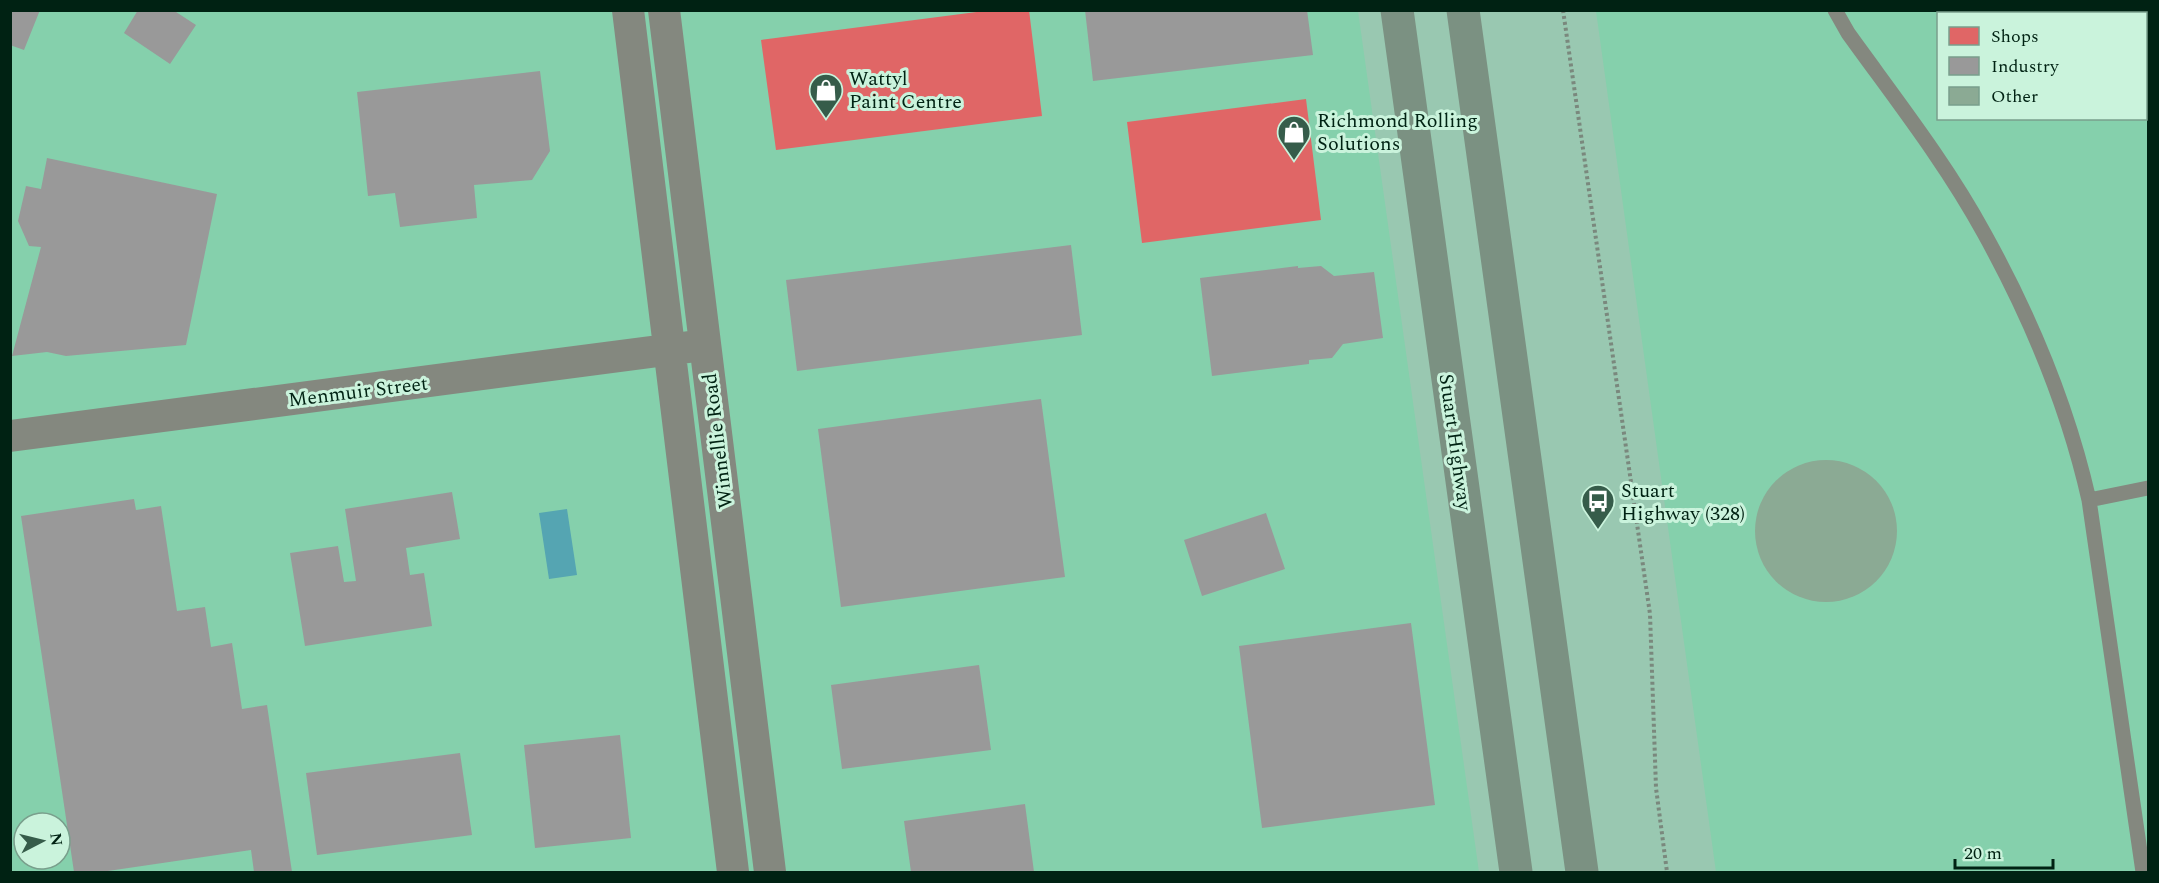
<svg xmlns="http://www.w3.org/2000/svg" width="2159" height="883" font-family="Spectral,serif">
<rect width="100%" height="100%" fill="#99c8b1"/>
<path fill="#85d0ac" fill-rule="evenodd" d="M10,11h1348l121,861h-1468zM24,823h36v36h-36z
M1596,11h552v861h-432zM1938,14h208v104h-208z"/>
<path fill="#55a5b2" d="M567,509l10,66 -28,4 -10,-66z"/>
<path fill="#e06666" d="M992,10h37l13,106 -266,34 -15,-110z
M1306,99l15,121 -179,23 -15,-121z"/>
<path fill="#999" d="M10,10h30l-16,40 -14,-5z
M138,10h35l23,15 -26,39 -46,-31z
M1085,10h222l6,45 -220,26z
M540,71l10,80 -18,29 -58,5 3,33 -77,9 -5,-34 -27,3 -11,-104z
M47,158l170,36 -31,151 -120,11 -19,-4 -35,4 29,-109 -12,-1 -11,-25 8,-35 15,3z
M1071,245l11,90 -285,36 -11,-91z
M1298,266v2l23,-2 13,10 40,-4 9,66 -40,6 -11,14 -23,2v4l-97,12 -12,-98z
M1041,399l24,178 -224,30 -23,-178z
M452,492l8,47 -54,9 4,27 14,-2 8,53 -127,20 -15,-93 48,-7 6,36 12,-1 -11,-72z
M134,499l2,11 25,-4 16,105 28,-4 6,40 21,-4 10,66 25,-4 25,167h-38l-3,-22 -150,22h-27l-53,-356z
M1266,513l19,56 -83,27 -18,-56z
M1411,623l24,182 -173,23 -23,-182z
M979,665l12,85 -149,19 -11,-84z
M620,735l11,103 -96,10 -11,-103z
M460,753l12,82 -155,20 -11,-82z
M1025,804l9,68h-123l-7,-51z"/>
<path fill="#8baa94" d="M1755 531a71 71 0 1 1 142 0a71 71 0 1 1-142 0Z"/>
<g fill="none" stroke-linecap="round" stroke-linejoin="round">
<path stroke="#7a887d" stroke-width="4" stroke-dasharray="3 3" stroke-linecap="butt" d="M1563,10l87,604 6,174 11,84"/>
<path stroke="#84887f" stroke-width="15" d="M1835,10l13,23c46,64 98,130 136,200 46,83 84,174 105,267l54,372
M2089,500l59,-12"/>
<path stroke="#84887f" stroke-width="32" d="M628,10l105,862
M664,10l106,862
M10,436l679,-89"/>
<path stroke="#7b9182" stroke-width="33" d="M1397,10l119,862
M1463,10l119,862"/>
</g>
<defs>
<symbol id="shop-pin" viewBox="-11 -11 22 30"><path d="M0 17L-7.5 6A9.5 9.5 0 1 1 7.5 6Z" fill="#365c4a" stroke="#caf3dc"/><path d="M-5-2.5h2.3a2.7 3.5 0 0 1 5.4 0H5L5.5 6h-11ZM-1.5-2.5h3a1.5 2.3 0 0 0-3 0Z" fill="#fff"/></symbol>
<symbol id="bus-pin" viewBox="-11 -11 22 30"><path d="M0 17L-7.5 6A9.5 9.5 0 1 1 7.5 6Z" fill="#365c4a" stroke="#caf3dc"/><path d="M-5-6H5V4H4V6H2V4H-2V6H-4V4H-5ZM-3.5-4V0h7V-4ZM-3.5 1.2v1.5H-2V1.2ZM2 1.2v1.5H3.5V1.2Z" fill="#fff"/></symbol>
</defs>
<g fill-rule="evenodd">
<use href="#shop-pin" x="807" y="71" width="38" height="52"/>
<use href="#shop-pin" x="1275" y="113" width="38" height="52"/>
<use href="#bus-pin" x="1579" y="482" width="38" height="52"/>
</g>
<g text-anchor="middle" stroke-width="6" stroke-linejoin="round" paint-order="stroke">
<g font-size="20" fill="#002213" stroke="#caf3dc" text-anchor="start">
<text x="849" y="85">Wattyl<tspan x="849" dy="23">Paint Centre</tspan></text>
<text x="1317" y="127">Richmond Rolling<tspan x="1317" dy="23">Solutions</tspan></text>
<text x="1621" y="497">Stuart<tspan x="1621" dy="23">Highway (328)</tspan></text>
</g>
<g font-size="20" fill="#002213" stroke="#caf3dc">
<text transform="translate(358 391) rotate(-7)" y="7">Menmuir Street</text>
<text transform="translate(717 441) rotate(-97)" y="7">Winnellie Road</text>
<text transform="translate(1456 442) rotate(82)" y="7">Stuart Highway</text>
</g>
</g>
<rect width="2159" height="883" fill="none" stroke="#002213" stroke-width="24"/>
<rect x="1937" y="12" width="210" height="108" fill="#caf3dc" stroke="#799f8c" stroke-width="1.5"/>
<rect x="1949" y="27" width="30" height="18" fill="#e06666" stroke="#799f8c" stroke-width="1.5"/>
<text x="1991" y="42" font-size="18" fill="#002213">Shops</text>
<rect x="1949" y="57" width="30" height="18" fill="#999999" stroke="#799f8c" stroke-width="1.5"/>
<text x="1991" y="72" font-size="18" fill="#002213">Industry</text>
<rect x="1949" y="87" width="30" height="18" fill="#8baa94" stroke="#799f8c" stroke-width="1.5"/>
<text x="1991" y="102" font-size="18" fill="#002213">Other</text>
<g transform="translate(42 841) rotate(83)"><circle r="28" fill="#caf3dc" stroke="#799f8c" stroke-width="1.5"/>
<path d="M0-4.5L10 22L0 15L-10 22Z" fill="#365c4a"/>
<text y="-9" font-size="16" font-weight="bold" text-anchor="middle" fill="#002213">N</text>
</g>
<path d="M1955 859v9h98v-9" fill="none" stroke="#002213" stroke-width="3"/>
<text x="1964" y="859" font-size="18" fill="#002213" stroke="#caf3dc" stroke-width="4.5" paint-order="stroke">20 m</text>
</svg>
